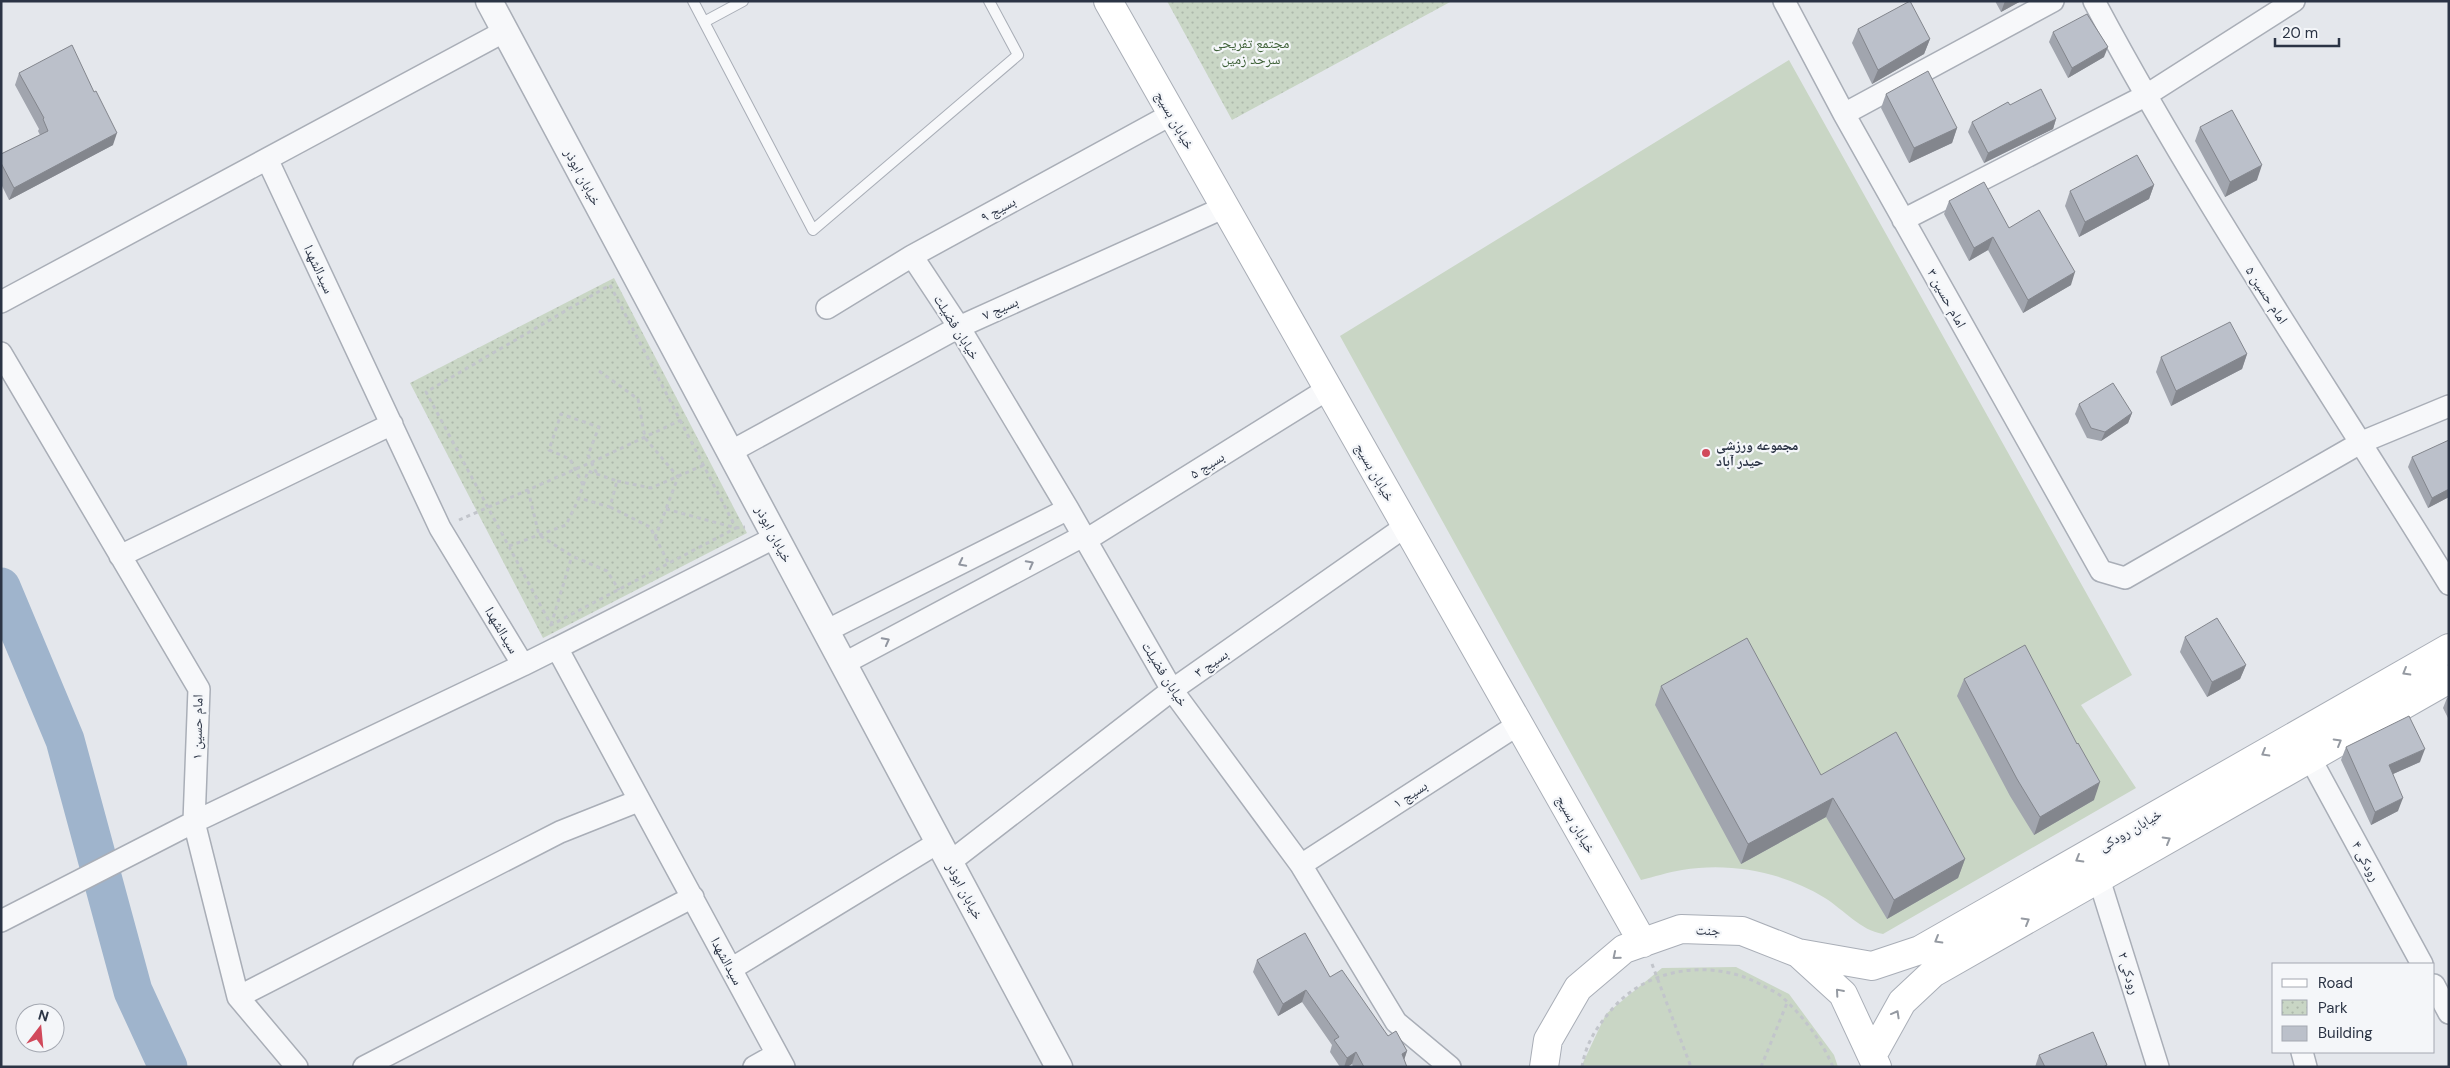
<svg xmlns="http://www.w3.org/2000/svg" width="2450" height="1068" font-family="'DM Sans','Noto Naskh Arabic',sans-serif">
<defs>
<pattern id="park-dots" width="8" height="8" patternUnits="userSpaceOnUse" patternTransform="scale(1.25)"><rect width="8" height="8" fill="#c9d6c5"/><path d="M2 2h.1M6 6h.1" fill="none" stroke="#adb8ab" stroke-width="1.8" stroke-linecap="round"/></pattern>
</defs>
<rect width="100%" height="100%" fill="#e4e7ec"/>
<path fill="url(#park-dots)" d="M1167,1h285l-220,119z
M614,278l133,255 -204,105 -133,-255z"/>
<path fill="#c9d6c5" d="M1789,60l343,615 -51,30 55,83 -253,146c-23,-4 -39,-24 -58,-36 -42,-26 -94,-36 -143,-28 -14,2 -28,7 -41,10l-301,-544z
M1736,967l53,27 45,61 4,12h-257l25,-53 56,-46z"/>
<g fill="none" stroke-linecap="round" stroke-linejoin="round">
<path stroke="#9fb4cc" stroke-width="39" d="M1,587l64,153 68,251 35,76"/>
<defs>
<path id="service" d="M693,1l120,229 205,-175 -29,-54
M704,22l39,-21"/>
<path id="minor" d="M1784,1l60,113 257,457 24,7 237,-136 87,-36
M2094,1c107,201 236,389 355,583
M1844,114l209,-113
M268,161l172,367 83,137 34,-17 227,419
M1903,220l242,-124 149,-95
M912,256l47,71 109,182 104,181 129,175 95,157 54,45
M1,302l504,-271
M827,308l85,-52 260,-142
M1,353l198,336 -5,133 44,175 59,70
M730,452l229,-125 266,-120
M1086,540l242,-151
M120,556l272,-132
M826,631l242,-122
M557,648l219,-111
M843,664l240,-128
M2310,758l112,206
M950,862l222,-172 234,-164
M1301,865l218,-141
M2099,879l59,188
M1,921l193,-99 329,-157
M731,969l208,-127
M2434,985l15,28
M238,997l322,-165 78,-31
M2302,1052l4,15
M364,1067l329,-170
M754,1067l23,-13"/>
<path id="tertiary" d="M489,1l570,1066"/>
<path id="secondary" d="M1108,1l535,942
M1798,953l74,13 48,-16 529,-302
M1872,1056l30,-54 31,-29 516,-294
M1544,1067l4,-27 30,-52 46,-39 57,-20 61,2 56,22 45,41 34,73"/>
</defs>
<use href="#service" stroke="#a9aeb7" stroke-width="12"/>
<use href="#minor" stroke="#a9aeb7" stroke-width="24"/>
<use href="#tertiary" stroke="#a9aeb7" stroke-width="29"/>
<use href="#secondary" stroke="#a9aeb7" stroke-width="30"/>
<path stroke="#c2c5cb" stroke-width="3" stroke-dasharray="4 4" stroke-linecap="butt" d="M610,285l126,243 -185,97 -125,-233z
M599,371l39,28 7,39 33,39 -23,61
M617,481l34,7 53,-23
M583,485l-13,-26 -21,-9 12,-36 38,13 -11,28 9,19
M528,490l11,45 33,21 35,15 12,19
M610,507l40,20 19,37
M666,509l70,19 9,-1
M459,520l133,-58 89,-42
M509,546l57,-21 13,-27 9,-27 29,10 -7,26 -31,-9
M551,625l21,-69
M1652,964l39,103
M1582,1067c4,-25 15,-40 31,-59 37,-42 101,-49 149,-23 6,4 15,7 20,12 21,19 40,44 51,70
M1761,1067l26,-64"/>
<use href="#service" stroke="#f7f8fa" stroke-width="10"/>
<use href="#minor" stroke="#f7f8fa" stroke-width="21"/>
<use href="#tertiary" stroke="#f7f8fa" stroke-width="26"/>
<use href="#secondary" stroke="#fff" stroke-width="28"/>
</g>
<path fill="#a1a5ae" d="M1995,1h26l-20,11z
M1858,29l72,10 -6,15 -52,30 -20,-41z
M2053,32l51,25 -36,21 -19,-36z
M19,73l94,72 -104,55 -8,-16v-30l39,-19 -2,-4 1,-2 -24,-44z
M1886,94l71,34 -5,15 -43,20 -28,-55z
M2010,105l46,14 -3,10 -69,34 -16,-31 4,-10z
M2200,127l57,53 -32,17 -30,-56z
M2154,185l-5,14 -70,38 -14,-31 5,-15z
M1949,201l60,27 62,57 -48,28 -35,-63 -19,11 -25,-47z
M2247,354l-5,15 -71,37 -15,-34 5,-15z
M2079,404l53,9 -4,10 -27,18 -14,-3 -12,-24z
M2412,457l37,40 -21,11 -20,-41z
M2185,637l61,28 -6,14 -33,18 -27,-45z
M1964,679l130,121 -60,35 -24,-39 -53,-100z
M1661,686l160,89 144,84 -7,19 -71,41 -61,-102 -85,47 -86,-159z
M2449,697v23l-6,-12 4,-10z
M2346,747l74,15 -27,12 5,37 -27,14 -30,-65z
M1257,960l73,17 58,59 19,15 -3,9 3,7h-54l-1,-3 -5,3h-7l-10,-15 2,-7 -30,-43 -24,14 -25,-44z
M2039,1055l67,12h-71z"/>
<path fill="#83868d" d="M2005,1h16l-20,11z
M1930,39l-6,15 -52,30 6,-14z
M2108,47l-4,10 -36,21 4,-10z
M2056,119l-3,10 -69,34 4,-10z
M1957,128l-5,15 -43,20 5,-15z
M117,133l-4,12 -104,55 5,-12z
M2262,165l-5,15 -32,17 5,-15z
M2154,185l-5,14 -70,38 6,-15z
M1993,237l-5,13 -19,11 5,-13z
M2075,272l-4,13 -48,28 5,-13z
M2247,354l-5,15 -71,37 5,-15z
M2132,413l-4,10 -27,18 4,-9z
M2449,489v8l-21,11 4,-10z
M2246,665l-6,14 -33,18 5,-15z
M2425,749l-5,13 -36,16 5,-13z
M2100,782l-6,18 -60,35 6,-18z
M1833,798l-7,19 -85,47 7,-20z
M2403,798l-5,13 -27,14 4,-13z
M1965,859l-7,19 -71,41 7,-19z
M1306,990l-4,12 -24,14 5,-12z
M1407,1051l-4,12 -1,-9z
M1356,1052l-4,12 -5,3h-3l3,-9z"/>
<path fill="#bbc0ca" stroke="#83868d" d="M1910,1l20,38 -52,31 -20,-41z
M2087,14l21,33 -36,21 -19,-36z
M72,45l22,47 2,-1 21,42 -103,55 -13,-25v-9l47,-23 -5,-12 1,-1 -25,-45z
M1928,71l29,57 -43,20 -28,-54z
M2041,89l15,30 -68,34 -16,-31 36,-20 2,3z
M2232,110l30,55 -32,17 -30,-55z
M2137,155l17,30 -69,37 -15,-31z
M1984,182l25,46 30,-18 36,62 -47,28 -35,-63 -19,11 -25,-47z
M2230,322l17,32 -71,37 -15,-34z
M2113,383l19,30 -27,19 -14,-4 -12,-24z
M2449,440v49l-17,9 -20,-41z
M2217,618l29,47 -34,17 -27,-45z
M1747,638l74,137 75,-43 69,127 -71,41 -61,-102 -85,46 -87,-158z
M2025,645l52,99 1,-1 22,39 -60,35 -23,-38 -53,-100z
M2409,716l16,33 -36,16 14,33 -28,14 -29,-65z
M1305,933l25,44 12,-7 46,66 8,-5 11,20 -5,3 5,13h-43l-8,-15 -9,6 -13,-18 5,-3 -33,-47 -23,14 -26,-44z
M2093,1032l14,33 -4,2h-58l-6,-12z"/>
<defs><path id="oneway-chevron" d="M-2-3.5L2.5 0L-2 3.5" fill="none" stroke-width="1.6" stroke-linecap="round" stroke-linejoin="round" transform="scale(1.25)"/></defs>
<g stroke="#9196a0">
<use href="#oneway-chevron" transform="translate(962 563) rotate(153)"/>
<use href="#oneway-chevron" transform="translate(1030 564) rotate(-28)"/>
<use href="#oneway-chevron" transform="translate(886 641) rotate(-28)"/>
</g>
<g stroke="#959aa2">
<use href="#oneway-chevron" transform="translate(2406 672) rotate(150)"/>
<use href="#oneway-chevron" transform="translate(2338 742) rotate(-30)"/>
<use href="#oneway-chevron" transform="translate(2265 753) rotate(150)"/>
<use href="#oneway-chevron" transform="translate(2167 840) rotate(-30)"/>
<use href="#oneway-chevron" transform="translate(2079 859) rotate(150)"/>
<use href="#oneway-chevron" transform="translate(2026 921) rotate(-30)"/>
<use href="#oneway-chevron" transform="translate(1938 940) rotate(150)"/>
<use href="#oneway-chevron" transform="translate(1616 956) rotate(140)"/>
<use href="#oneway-chevron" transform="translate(1839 992) rotate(-131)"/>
<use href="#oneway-chevron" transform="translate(1896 1014) rotate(-61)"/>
</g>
<circle fill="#d1495b" stroke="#f4f6f9" stroke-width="2" cx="1706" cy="453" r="5"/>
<g text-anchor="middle" stroke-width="4.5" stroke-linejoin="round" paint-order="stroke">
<g font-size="14" fill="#3f6138" stroke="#f4f6f9">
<text x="1251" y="48">مجتمع تفریحی<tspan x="1251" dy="16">سرحد زمین</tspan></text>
</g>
<g font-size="14" fill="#2b3445" stroke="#f4f6f9">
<text transform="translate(1175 120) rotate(60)" y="5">خیابان بسیج</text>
<text transform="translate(583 177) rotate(62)" y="5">خیابان ابوذر</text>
<text transform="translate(998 209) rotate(-29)" y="5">بسیج ۹</text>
<text transform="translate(319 269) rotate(65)" y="5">سیدالشهدا</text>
<text transform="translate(2267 295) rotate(57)" y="5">امام حسین ۵</text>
<text transform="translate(1947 298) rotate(61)" y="5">امام حسین ۳</text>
<text transform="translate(1000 308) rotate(-24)" y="5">بسیج ۷</text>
<text transform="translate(957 327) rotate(58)" y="5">خیابان فضیلت</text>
<text transform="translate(1207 465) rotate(-32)" y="5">بسیج ۵</text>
<text transform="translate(1375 472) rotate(60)" y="5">خیابان بسیج</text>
<text transform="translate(774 534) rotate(62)" y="5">خیابان ابوذر</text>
<text transform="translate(502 630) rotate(59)" y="5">سیدالشهدا</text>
<text transform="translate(1211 663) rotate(-35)" y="5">بسیج ۳</text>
<text transform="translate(1165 674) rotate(58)" y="5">خیابان فضیلت</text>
<text transform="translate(197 727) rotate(-89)" y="5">امام حسین ۱</text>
<text transform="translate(1410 794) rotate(-33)" y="5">بسیج ۱</text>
<text transform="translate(1576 824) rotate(60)" y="5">خیابان بسیج</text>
<text transform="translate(2130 830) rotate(-30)" y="5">خیابان رودکی</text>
<text transform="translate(2366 861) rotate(62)" y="5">رودکی ۴</text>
<text transform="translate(965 891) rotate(62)" y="5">خیابان ابوذر</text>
<text transform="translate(1708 930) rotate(2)" y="5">جنت</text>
<text transform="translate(727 961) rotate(62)" y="5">سیدالشهدا</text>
<text transform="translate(2129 973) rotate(73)" y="5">رودکی ۲</text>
</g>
<g font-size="14" font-weight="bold" fill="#2b3445" stroke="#f4f6f9" text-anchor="start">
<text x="1716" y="450">مجموعه ورزشی<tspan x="1716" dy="16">حیدر آباد</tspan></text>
</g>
</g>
<rect width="2450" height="1068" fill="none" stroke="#2b3445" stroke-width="5"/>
<rect x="2272" y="963" width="162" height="90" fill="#f4f6f9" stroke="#a4a8b1"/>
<rect x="2282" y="979" width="25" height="8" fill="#ffffff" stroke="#a4a8b1"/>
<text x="2318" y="988" font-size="15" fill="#2b3445">Road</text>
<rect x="2282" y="1000" width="25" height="15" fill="url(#park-dots)" stroke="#a4a8b1"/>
<text x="2318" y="1013" font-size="15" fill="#2b3445">Park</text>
<rect x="2282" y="1026" width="25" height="15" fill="#bbc0ca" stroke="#a4a8b1"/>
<text x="2318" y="1038" font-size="15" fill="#2b3445">Building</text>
<g transform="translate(40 1028) rotate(16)"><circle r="24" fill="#f4f6f9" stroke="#a4a8b1"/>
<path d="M0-4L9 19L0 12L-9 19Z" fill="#d1495b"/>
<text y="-8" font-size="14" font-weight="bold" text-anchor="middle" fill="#2b3445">N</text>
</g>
<path d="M2275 38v8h64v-8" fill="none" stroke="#2b3445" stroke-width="2.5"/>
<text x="2282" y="38" font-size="15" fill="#2b3445" stroke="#f4f6f9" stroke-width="4" paint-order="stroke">20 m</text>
</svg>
